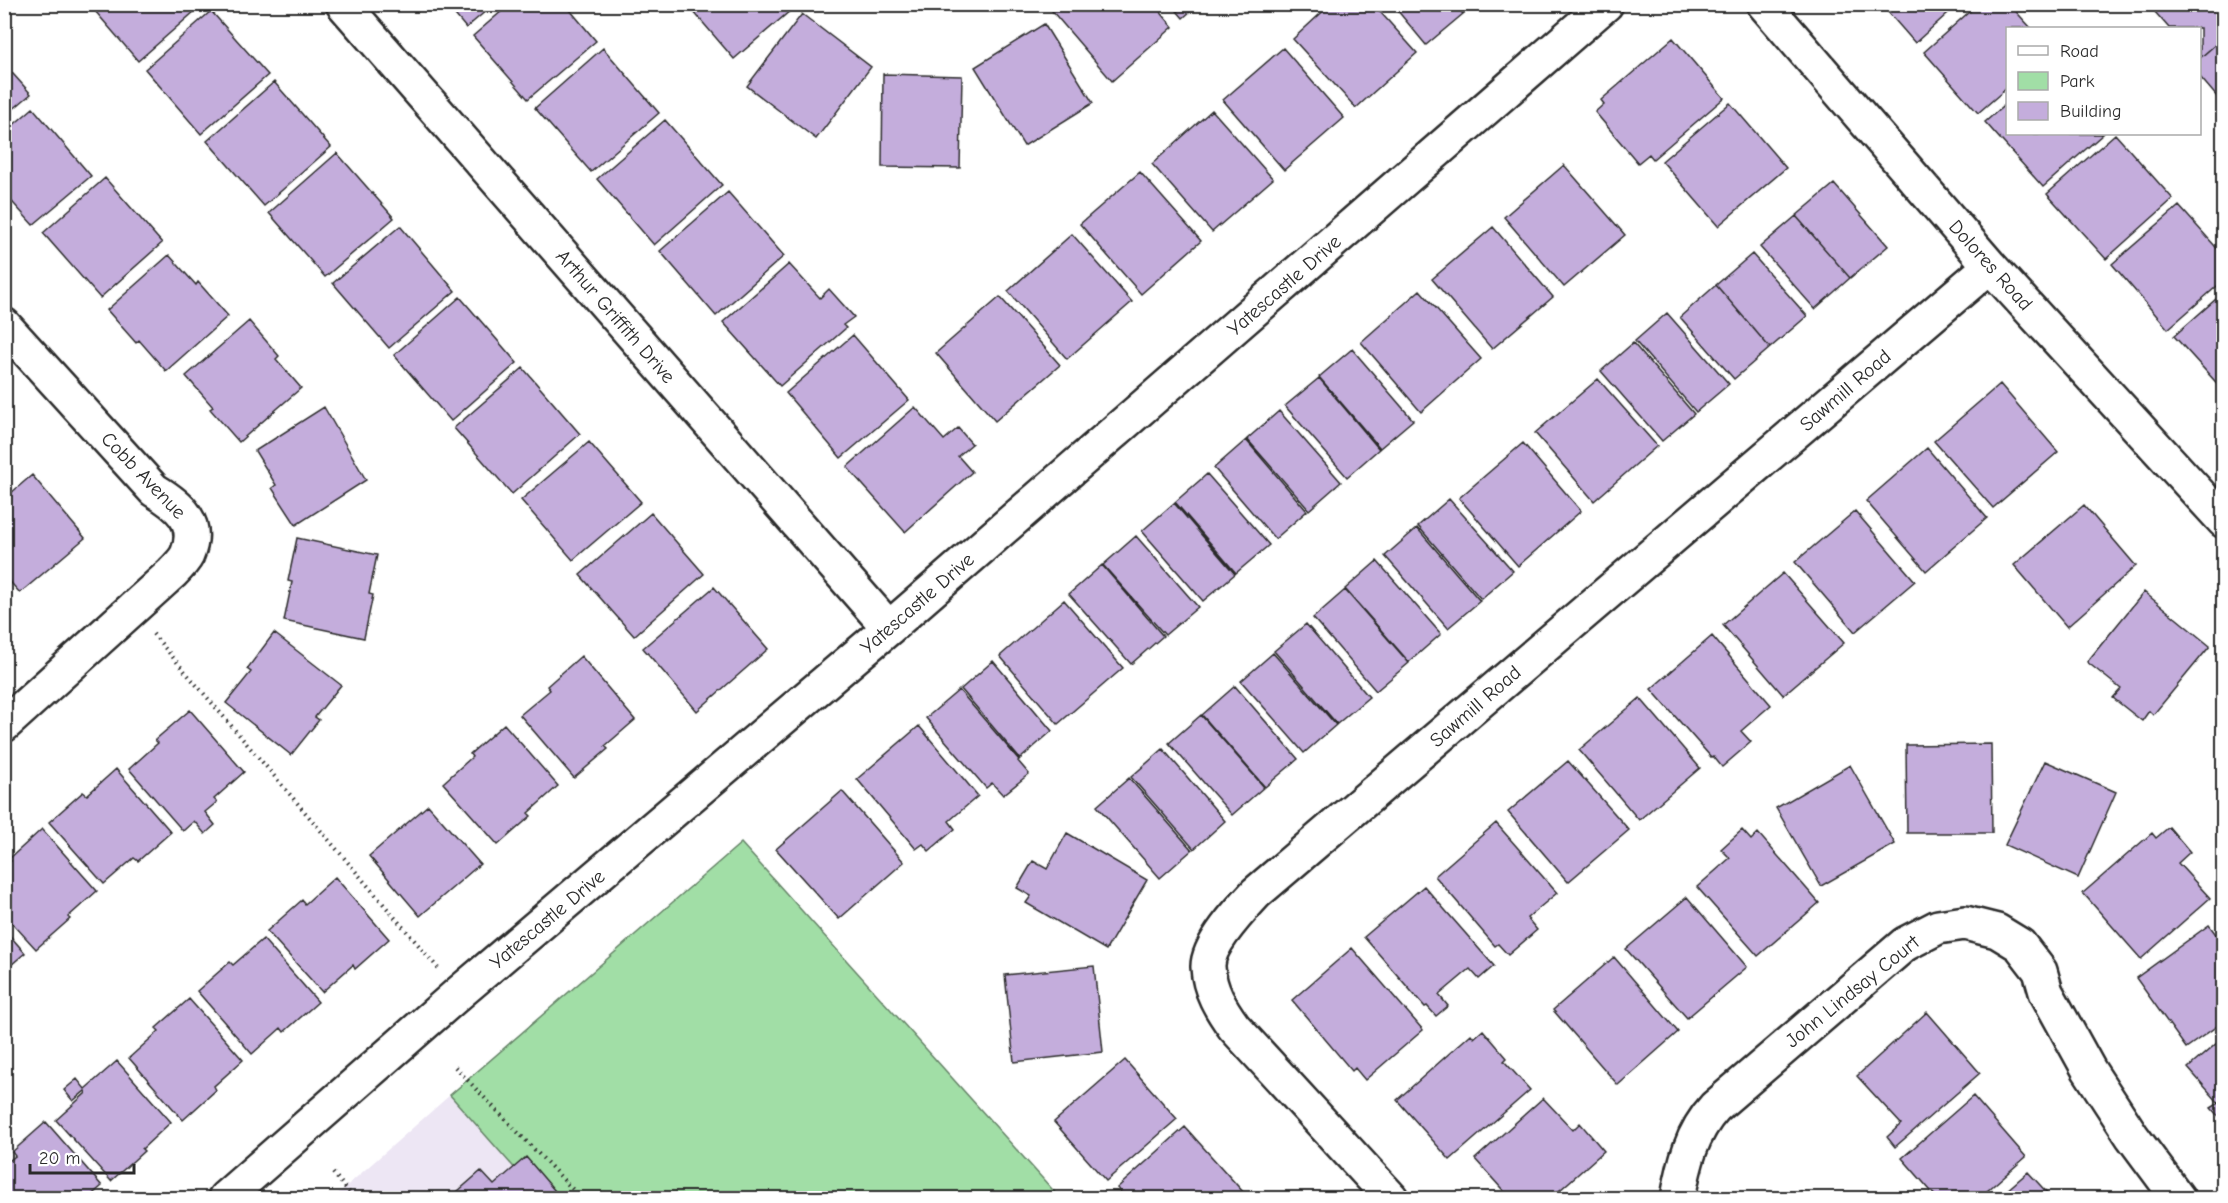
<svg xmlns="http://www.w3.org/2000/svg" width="2228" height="1203" font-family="'Comic Neue',sans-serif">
<rect width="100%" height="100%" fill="#fff"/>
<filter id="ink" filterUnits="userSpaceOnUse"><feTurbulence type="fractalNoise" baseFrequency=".0167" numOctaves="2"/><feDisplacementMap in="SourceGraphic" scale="12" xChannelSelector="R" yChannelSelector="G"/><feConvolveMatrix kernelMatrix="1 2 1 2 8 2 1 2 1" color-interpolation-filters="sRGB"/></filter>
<g filter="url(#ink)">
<path fill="#ede6f4" d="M450,1095l91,103h-208z"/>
<path fill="#a1dea6" stroke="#668468" stroke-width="1.5" d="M741,843l319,355h-519l-91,-103z"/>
<path fill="#c4addc" stroke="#2b2b2b" stroke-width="1.5" d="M89,4h114l-65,57z
M446,4h48l-28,24z
M510,4h55l31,37 -68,58 -55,-63z
M687,4h111l-64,55z
M1058,4h96l19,23 -61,54 -60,-70z
M1171,4h28l-16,14z
M1331,4h42l44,49 -61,55 -63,-69z
M1392,4h63l8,10 -37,31z
M1455,4h19l-11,10z
M1881,4h77l-43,39z
M1978,4h31l22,24h-23v59l-30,26 -54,-61z
M2148,4h67l9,10v23l-24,21v-30h-31z
M211,11l57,64 -67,59 -56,-65z
M802,14l69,53 -55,72 -69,-53z
M1044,24l49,79 -69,43 -49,-79z
M2224,37v68l-24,-28v-19z
M1673,38l51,60 -71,61 -4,-5 -11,9 -43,-51 9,-8 -3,-4z
M603,48l56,65 -68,59 -56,-64z
M1283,48l61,70 -60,52 -61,-70z
M4,64l27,30 -27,23z
M883,74l79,2 -2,92 -78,-1z
M274,82l57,65 -67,59 -57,-65z
M2008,102v32h95l-60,53 -58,-65z
M1730,103l56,65 -68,58 -56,-65z
M33,108l58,68 -58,49 -29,-32v-60z
M1212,110l61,69 -61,53 -60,-68z
M665,120l57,65 -68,60 -57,-66z
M2115,134l58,65 -67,60 -59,-65z
M337,153l57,65 -69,59 -56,-64z
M1564,165l61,70 -61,52 -60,-70z
M1140,172l61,69 -60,53 -61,-70z
M105,178l57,65 -62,55 -57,-65z
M1834,184l54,62 -38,32 -54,-62z
M728,192l56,64 -68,60 -56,-65z
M2179,206l45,50v24l-56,49 -56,-65z
M1796,216l54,62 -35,31 -55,-62z
M400,226l55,65 -66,57 -56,-65z
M1493,227l60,70 -61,52 -60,-70z
M1072,234l60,68 -65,57 -59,-68z
M1752,254l55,62 -37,32 -54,-63z
M169,255l27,30 2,-3 30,34 -62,55 -27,-31 -3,3 -29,-33z
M789,264l31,34 9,-9 25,28 -11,8 3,3 -66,58 -57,-64z
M1716,285l54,63 -36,31 -54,-62z
M1420,290l61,69 -60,53 -60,-70z
M2224,292v99l-50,-55z
M460,297l57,66 -66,58 -57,-66z
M1000,297l60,68 -65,56 -59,-68z
M1667,313l62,71 -33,28 -61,-71z
M249,321l30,35 -3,3 25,29 -62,54 -29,-33 3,-2 -27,-31z
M853,335l56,65 -68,58 -55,-65z
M1633,343l61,71 -32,27 -61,-70z
M1352,349l61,71 -33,28 -61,-71z
M523,368l57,66 -68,60 -58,-66z
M1319,378l60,71 -32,28 -62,-71z
M1598,379l59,67 -63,55 -59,-68z
M2000,384l58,68 -65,56 -59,-67z
M324,407l42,73 -70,45 -24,-37 4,-3 -21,-34z
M915,407l29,33 14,-12 14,16 -14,12 14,16 -67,60 -58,-65z
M1279,411l62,71 -32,28 -62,-71z
M1246,440l61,71 -32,28 -61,-71z
M589,442l52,60 -68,58 -52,-60z
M1523,443l58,68 -63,55 -59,-68z
M1927,448l60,70 -61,53 -60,-70z
M1207,474l62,71 -33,28 -61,-71z
M32,475l53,63 -65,55 -16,-18v-76z
M1449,499l64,72 -32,28 -63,-73z
M1174,503l61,71 -32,27 -61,-70z
M2084,505l52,61 -69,61 -53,-62z
M1855,511l60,70 -60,51 -60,-70z
M651,513l53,61 -70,62 -54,-61z
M1417,528l63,73 -32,27 -63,-72z
M1136,536l62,71 -33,28 -62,-70z
M297,538l80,17 -8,39 4,1 -9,43 -80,-17 8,-39 -4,-1z
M1377,561l64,73 -32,28 -64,-73z
M1102,565l61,71 -32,28 -62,-70z
M1783,573l61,70 -61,52 -60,-70z
M714,587l54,62 -71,62 -54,-63z
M1345,590l64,73 -33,28 -63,-73z
M2144,592l66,54 -57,69 -4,-4 -7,10 -29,-23 8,-9 -34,-27z
M1064,600l59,68 -65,56 -58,-68z
M1306,624l63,73 -32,27 -63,-73z
M274,633l67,52 -26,32 4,3 -28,35 -65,-52 25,-31 -4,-3z
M1712,636l59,69 -30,26 10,11 -29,25 -9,-11 -2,1 -60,-68z
M1273,653l63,72 -32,28 -63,-72z
M581,656l54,64 -30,26 3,3 -34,29 -54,-63 30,-25 -3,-4z
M993,661l59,70 -32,28 -59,-70z
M1235,686l63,73 -33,28 -63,-72z
M959,690l60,70 -1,1 11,13 -26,21 -11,-12 -6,5 -60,-70z
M1640,698l60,70 -61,52 -60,-70z
M190,710l54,62 -30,27 3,3 -12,10 10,13 -10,9 -11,-13 -11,10 -54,-62 29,-26 -3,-3z
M1201,715l63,72 -32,28 -63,-72z
M504,724l54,62 -30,27 3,3 -33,29 -55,-62 29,-26 -2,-3z
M919,726l59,70 -29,25 6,8 -26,22 -6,-7 -7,5 -59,-70z
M1991,744l1,89h-85l-1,-88z
M1163,749l62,72 -31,28 -63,-72z
M1568,761l61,69 -61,52 -60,-70z
M2045,761l71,31 -38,86 -73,-33z
M1850,765l45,79 -74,42 -45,-78z
M116,769l55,63 -33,29 -4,-3 -30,26 -55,-62 34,-30 4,3z
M1129,778l63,72 -32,28 -63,-72z
M842,791l62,71 -65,57 -63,-70z
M428,805l52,59 -60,52 -51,-60z
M1496,823l61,70 -30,25 10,12 -29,25 -10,-11 -3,2 -60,-70z
M2169,827l21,25 -12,11 32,35 -69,61 -58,-66 69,-60 4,5z
M42,829l55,62 -29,26 2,2 -34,30 -32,-35v-47l7,-6 -2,-2z
M1742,830l9,10 7,-7 61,70 -61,53 -61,-69 33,-29 -9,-9z
M1067,833l80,47 -41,70 -80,-47 5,-7 -14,-8 16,-27 14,8z
M335,877l54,62 -34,30 -2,-4 -31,27 -55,-61 35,-31 3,4z
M1424,886l70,80 -15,13 -9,-10 -31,26 9,11 -12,10 -9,-10 -2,1 -61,-70z
M1687,897l60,70 -60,51 -61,-69z
M2209,925l15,20v76l-38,27 -50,-70z
M4,929l21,24 -21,18z
M263,939l55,63 -34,30 -3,-4 -29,26 -55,-63 33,-29 3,3z
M1352,948l71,82 -58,50 -10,-12 -3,3 -60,-71z
M1614,957l64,75 -60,53 -65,-75z
M1094,966l9,86 -89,10 -9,-87z
M189,999l54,61 -29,26 2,4 -33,30 -54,-62 30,-27 -3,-3z
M1927,1012l53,61 -85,74 -8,-10 14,-13 -44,-48z
M1483,1030l24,28 -3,3 26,29 -80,70 -53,-60 74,-66 3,4z
M2224,1037v63l-6,2 -30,-34z
M1125,1060l52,59 -71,62 -52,-59z
M117,1061l54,61 -29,27 2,2 -33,30 -55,-61 30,-27 -1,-2 -12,10 -9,-11 13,-11 8,10z
M1973,1096l53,61 -47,41h-42l-35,-40z
M1543,1098l30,32 7,-7 24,28 -53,47h-41l-35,-39z
M2224,1100v23l-13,-15z
M46,1122l56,64 -14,12h-84v-33l11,-9 -3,-4z
M1185,1127l59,66 -6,5h-112l-9,-10z
M526,1157l35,41h-111l31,-27 13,14z
M2028,1172l24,26h-54z
M1801,1191l7,7h-16z"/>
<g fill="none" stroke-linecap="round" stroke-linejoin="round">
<defs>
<path id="minor" d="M343,4l546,624
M1764,4l226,262 234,255
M4,325l150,165c25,15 47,32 33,65 -3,6 -10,13 -15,18l-168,152
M225,1198l234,-205 430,-365 717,-624
M1391,1198l-157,-171c-13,-18 -25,-37 -26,-60 -1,-22 34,-59 48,-74l734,-627
M1678,1198c6,-33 13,-65 37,-91l190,-163 33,-17 27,-4 32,8 23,14 20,26 6,21 43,78 43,66 46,62"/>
</defs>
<use href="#minor" stroke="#2b2b2b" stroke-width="38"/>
<path stroke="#2b2b2b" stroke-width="4" stroke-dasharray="1.5 4.5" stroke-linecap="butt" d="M153,634l285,334
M455,1067l126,131
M333,1173l21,25"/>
<use href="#minor" stroke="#fff" stroke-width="33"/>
</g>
</g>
<g text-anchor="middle" stroke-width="4.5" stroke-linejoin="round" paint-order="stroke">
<g font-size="20" fill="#2b2b2b" stroke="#fff">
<text transform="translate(1991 265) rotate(48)" y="7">Dolores Road</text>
<text transform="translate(1284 285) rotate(-41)" y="7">Yatescastle Drive</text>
<text transform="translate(616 316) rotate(49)" y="7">Arthur Griffith Drive</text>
<text transform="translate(1845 390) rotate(-41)" y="7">Sawmill Road</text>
<text transform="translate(144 475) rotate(46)" y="7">Cobb Avenue</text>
<text transform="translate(917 603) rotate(-41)" y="7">Yatescastle Drive</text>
<text transform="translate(1475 706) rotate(-41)" y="7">Sawmill Road</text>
<text transform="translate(547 919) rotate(-40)" y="7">Yatescastle Drive</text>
<text transform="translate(1852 991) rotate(-39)" y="7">John Lindsay Court</text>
</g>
</g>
<rect width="2228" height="1203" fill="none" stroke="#fff" stroke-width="24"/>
<rect x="12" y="12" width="2204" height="1179" fill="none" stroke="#2b2b2b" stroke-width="2" filter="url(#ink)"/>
<rect x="2006" y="27" width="195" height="108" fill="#ffffff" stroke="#aaaaaa" stroke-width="1.5"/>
<rect x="2018" y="46" width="30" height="9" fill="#ffffff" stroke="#aaaaaa" stroke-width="1.5"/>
<text x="2060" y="57" font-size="18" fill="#2b2b2b">Road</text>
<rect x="2018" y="72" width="30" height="18" fill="#a1dea6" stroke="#aaaaaa" stroke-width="1.5"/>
<text x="2060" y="87" font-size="18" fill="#2b2b2b">Park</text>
<rect x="2018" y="102" width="30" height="18" fill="#c4addc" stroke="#aaaaaa" stroke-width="1.5"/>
<text x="2060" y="117" font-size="18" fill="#2b2b2b">Building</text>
<path d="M30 1164v9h104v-9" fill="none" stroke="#2b2b2b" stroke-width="3"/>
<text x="39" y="1164" font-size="18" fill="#2b2b2b" stroke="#ffffff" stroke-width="4.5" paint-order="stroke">20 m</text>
</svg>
